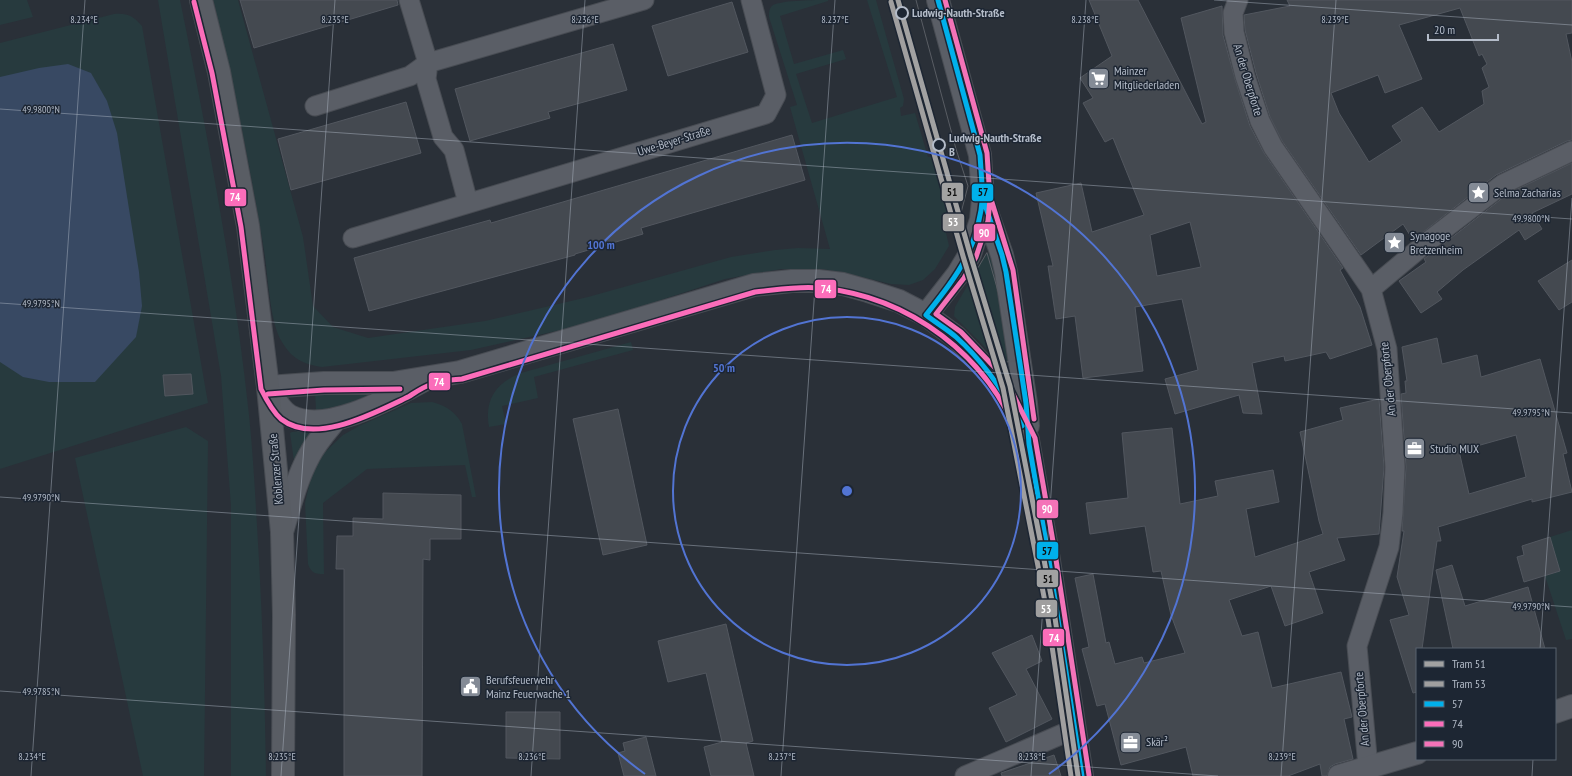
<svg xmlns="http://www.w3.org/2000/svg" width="1572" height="776" font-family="'PT Sans Narrow',sans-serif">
<rect width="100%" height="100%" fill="#2a3038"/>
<path fill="#273a3e" d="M0,0h27l6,17 -33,8z
M158,0h22c28,137 54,275 69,415 5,48 7,97 10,145 4,72 6,144 7,216h-35v-270l-10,-130z
M213,0h25l65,237 10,69 20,21 35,11 117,-17 103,-24 143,-40 44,-7 23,-2 32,1 -40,-142 7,-2 -28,-88c0,-5 0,-9 4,-12 12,-5 41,-5 55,-5v1l-48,15 14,48 49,-14 3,9 -50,15 16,49 85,-26 -30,-97h9l28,99 -1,7 -3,2 1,8 14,-3 13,44 7,-1 15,57 -8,2 7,31 -14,23 -12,11 -14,5 -18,-1 -50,-12 -19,-3h-41l-56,10 -137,45 -117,26 -149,17c-19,-3 -30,-8 -40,-25 -13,-20 -14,-72 -19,-98 -14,-82 -30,-163 -50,-244z
M114,14c14,-1 19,2 28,12l66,377 -208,66v-426z
M992,252l23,109 -9,1h-6l-46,-46 1,-9 30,-52z
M631,342l2,8 -99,27 4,21 -36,8 4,18 -17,3c-5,-27 7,-44 32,-54z
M315,391h62l1,5 -53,13 -9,1z
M432,402c14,4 23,9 30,22l14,73h-4l-7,-32 -98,4 -44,34 1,71c-9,0 -13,-1 -16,-10l-3,-61 7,-30 12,-20 19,-18 16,-9 52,-23z
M186,427l22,14 -4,335h-61l-68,-318z
M314,429l-18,31 -2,1 -4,-28 2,-1z
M1572,530v109l-6,1 -21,-64 15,-5 -10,-34z"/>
<path fill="#384963" d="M68,64l23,9 16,28 10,32 22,139 3,34 -6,31 -41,45h-46l-26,-5 -23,-15v-285l39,-9z"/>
<path fill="#444950" stroke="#52575f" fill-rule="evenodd" d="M240,0h157l1,5 -144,43z
M1089,0h49l64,124 4,-2 -25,-104 41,-12 1,29 12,44 15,47 14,27 79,115 -3,2 20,37 12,38 -42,14 -4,-7 -41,9 -1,-5 -32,7 10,51 -19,-1 -4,-18 -64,19 -10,-35 33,-9 -16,-71 -47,8 8,64 -60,7 -8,-62 -19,3 -8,-53h5l-17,-73 45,-10 11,49 52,-17 -31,-77 -8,4 -22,-39 10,-5 -13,-20 32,-22zM1190,222l11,45 -44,9 -7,-41z
M1287,0h285v33l-6,1 6,28v78l-5,1 -71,34 -83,65 -10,-16 -42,31 -79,-114 -12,-24 -14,-44 -11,-43 -1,-15 46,-9zM1460,8l19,48 3,-2 5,10 -5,4 7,19 -7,4 2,13 -45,28 -17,-25 -30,19 10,15 -33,21 -30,-49 -8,-20 47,-18 7,18 37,-14 -23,-54z
M732,2l16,50 -80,24 -16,-50z
M613,44l14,46 -79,22 2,6 -80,23 -15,-52z
M406,102l15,51 -130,37 -13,-51z
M792,135l13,45 -164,48 2,6 -68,20v1l-206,56 -15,-53 136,-38 1,3z
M1572,163v31l-40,19 10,16 -17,11 -6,-10 -56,40 -26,22 5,7 -21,14 -22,-32 27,-19 -2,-3 9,-7 76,-59z
M1572,260v42l-13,8 -21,-29z
M1437,338l5,26 35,-9 4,22 59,-18 27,94 -4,1 9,38 -40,10v-3l-94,28 3,14h-4l-15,108h-5v43l-4,1 -23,-73 19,-5 -12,-38 7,-46h-2l4,-64 -5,-73 5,-1 -1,-12h2l-5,-34zM1516,435l10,42 -57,17 -10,-43z
M191,374l2,20 -28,2 -2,-21z
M1379,399l5,68 -5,67 -42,4 8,22 -36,12 14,41 -38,13 -14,-40 -42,14 13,36 16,-4 14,56 69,-16 11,45 -8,2 9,40 -18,5 -5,3 -3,9h-5l-2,-12 -32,12h-95l-7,-29 -65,18 -16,-61 -8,2 -15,-57 7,-2 -14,-69 18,-4 13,69 3,-1 6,22 27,-7 2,6 41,-10 -14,-38 -10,-44 -8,1 -8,-46 -55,8 -4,-31 42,-5 -6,-65 50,-5 8,76 38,-8 -3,-15 58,-11 6,32 -33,7 9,48 68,-23 -4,-13 -19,-89 43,-12 -3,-12z
M618,409l29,136 -44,10 -30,-136z
M383,493l78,2v44h-31v21l-7,-1 -1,217h-78v-207h-8l1,-33h16v-18l30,1z
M1550,537l10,34 -36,11 -7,-25 7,-2 -2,-9z
M1452,565l13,41 63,-19 17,62h-92l-17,-79z
M726,624l27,117 -7,2 8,33h-43l-7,-29 18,-5 -16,-69 -38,9 -10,-41z
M1032,635l10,26 -16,8 26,50 -46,23 -17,-34 28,-13 -25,-42z
M506,712h54v47l-54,-1z
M646,737l10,39h-32l-6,-23 7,-2 -2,-8z
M1054,755l7,21h-59l-1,-3z"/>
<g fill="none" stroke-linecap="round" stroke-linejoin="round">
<defs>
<path id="minor" d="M409,0l19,63 -2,16 17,58 11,13 14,53
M1238,0l-5,13 1,19 11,44 15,45 13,26 98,142 16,60 8,118 -2,46 -4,34 -32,99 11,121
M315,106l95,-30 18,-13 216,-63
M353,238l413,-124 10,-19 -25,-95
M1371,289l55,-46 77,-59 69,-33
M965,776l109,-47"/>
<path id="tertiary" d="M984,204l18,51 4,17 20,131 2,23
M926,315l32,-41 12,-20 11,-34 2,-21 -3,-44 -42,-155
M430,377c-34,18 -102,59 -140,39 -11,-6 -16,-19 -22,-29l56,-4h69l67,-11 294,-87 38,-4h26l25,3 25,7 31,10 27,14 30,22 37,39 10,13 19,35 6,16 20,114 34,222
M282,532c8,-26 14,-52 27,-76 7,-14 18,-26 27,-37
M1555,712l17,-6
M1339,776l78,-23"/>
<path id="secondary" d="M201,0l18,72 29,154 20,161 14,145 2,83 -1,161"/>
</defs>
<use href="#minor" stroke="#484c53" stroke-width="21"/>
<use href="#tertiary" stroke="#484c53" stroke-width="24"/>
<use href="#secondary" stroke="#484c53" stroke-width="24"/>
<use href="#minor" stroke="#5a5e66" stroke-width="19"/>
<use href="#tertiary" stroke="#5a5e66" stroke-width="22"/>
<use href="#secondary" stroke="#595d64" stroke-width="22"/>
<path stroke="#595d64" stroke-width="1" d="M892,0l8,19 38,136 -3,1 21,76
M916,0l40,149 12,37 -12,46
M987,253l30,104 -2,4 -9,1h-6l-11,-11 -19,-69z"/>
<defs>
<path id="bus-1" d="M938,0l42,155 3,44 19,56 4,17 20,131 3,41 19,110 34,222
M926,315c10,8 21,14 30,22 28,25 49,56 66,89
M926,315c33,-42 53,-67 57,-122"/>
<path id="bus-2" d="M194,2l18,71 29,154 20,162c5,10 11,22 20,30 34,27 95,-7 127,-22 8,-5 15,-10 24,-13 10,-4 20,-4 30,-5l293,-87c21,-2 43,-6 64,-4 91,8 170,68 202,154l20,113 34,221
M268,394l56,-4 76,-1"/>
<path id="bus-3" d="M945,0l42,153 3,46 -2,22 -12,36 -12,21 -28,36 25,18 38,40 10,14 26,52 20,115 34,222
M990,196l23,74 21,149"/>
</defs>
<use href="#bus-1" stroke="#1d2633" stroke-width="8"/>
<use href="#bus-2" stroke="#1d2633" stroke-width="8"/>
<use href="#bus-3" stroke="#1d2633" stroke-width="8"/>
<use href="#bus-1" stroke="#00b0eb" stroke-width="5"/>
<use href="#bus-2" stroke="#fb6dba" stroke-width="5"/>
<use href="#bus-3" stroke="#f473b8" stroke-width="5"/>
<defs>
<path id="tram-1" d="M898,0l72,254 40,132 44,225 24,165"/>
<path id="tram-2" d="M891,2l72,254 40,132 44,224 24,164"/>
</defs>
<use href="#tram-1" stroke="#1d2633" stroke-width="8"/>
<use href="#tram-2" stroke="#1d2633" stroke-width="8"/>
<use href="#tram-1" stroke="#a2a2a2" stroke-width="5"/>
<use href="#tram-2" stroke="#a09f9f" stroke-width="5"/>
</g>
<path fill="none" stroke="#b4bcc9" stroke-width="1" stroke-opacity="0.45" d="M1214,0l358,25M0,109l1572,110M0,303l1572,110M0,497l1572,110M1540,649l32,-451M0,691l1218,85M31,776l54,-776M281,776l54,-776M531,776l54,-776M781,776l54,-776M1031,776l55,-776M1281,776l55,-776M1532,776l1,-17"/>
<g fill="none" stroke="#5274d3" stroke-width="2">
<circle cx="847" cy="491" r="174"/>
<path d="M645 774A348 348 0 1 1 1049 774"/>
</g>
<defs>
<symbol id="supermarket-square" viewBox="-11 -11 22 22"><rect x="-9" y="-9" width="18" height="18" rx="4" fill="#848b96" stroke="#1d2633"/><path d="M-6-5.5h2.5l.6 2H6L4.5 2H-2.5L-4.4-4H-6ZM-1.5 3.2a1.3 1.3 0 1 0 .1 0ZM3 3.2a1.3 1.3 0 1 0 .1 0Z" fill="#fff"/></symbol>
<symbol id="sight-square" viewBox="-11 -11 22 22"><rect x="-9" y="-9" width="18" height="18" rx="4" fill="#848b96" stroke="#1d2633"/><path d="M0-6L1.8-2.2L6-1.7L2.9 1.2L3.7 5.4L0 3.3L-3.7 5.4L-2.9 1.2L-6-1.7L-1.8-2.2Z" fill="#fff"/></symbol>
<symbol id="office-square" viewBox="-11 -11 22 22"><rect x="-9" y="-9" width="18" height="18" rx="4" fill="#848b96" stroke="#1d2633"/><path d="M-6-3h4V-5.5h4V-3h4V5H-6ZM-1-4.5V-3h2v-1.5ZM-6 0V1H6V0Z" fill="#fff"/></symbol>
<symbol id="civic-square" viewBox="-11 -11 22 22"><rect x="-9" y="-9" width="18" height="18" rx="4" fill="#848b96" stroke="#1d2633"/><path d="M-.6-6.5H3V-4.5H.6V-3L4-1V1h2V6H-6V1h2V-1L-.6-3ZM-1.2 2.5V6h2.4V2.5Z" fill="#fff"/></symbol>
</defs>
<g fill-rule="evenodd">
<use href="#supermarket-square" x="1086" y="66" width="25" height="25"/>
<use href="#sight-square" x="1466" y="180" width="25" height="25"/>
<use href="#sight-square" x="1382" y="230" width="25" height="25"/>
<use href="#office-square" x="1402" y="436" width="25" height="25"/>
<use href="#civic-square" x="458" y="674" width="25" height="25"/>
<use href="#office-square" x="1118" y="730" width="25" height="25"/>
</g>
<g fill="#1d2633" stroke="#b4bcc9" stroke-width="2">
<circle cx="902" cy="13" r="6"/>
<circle cx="939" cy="145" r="6"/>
</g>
<g text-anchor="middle" stroke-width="3" stroke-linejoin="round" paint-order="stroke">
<g font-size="12" font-weight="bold" fill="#b4bcc9" stroke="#1d2633" text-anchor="start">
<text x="912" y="17">Ludwig-Nauth-Straße</text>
<text x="949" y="142">Ludwig-Nauth-Straße<tspan x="949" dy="14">B</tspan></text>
</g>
<g font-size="12" fill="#b4bcc9" stroke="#1d2633" text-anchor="start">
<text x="1114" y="75">Mainzer<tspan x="1114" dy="14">Mitgliederladen</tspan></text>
<text x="1494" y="197">Selma Zacharias</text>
<text x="1410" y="240">Synagoge<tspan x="1410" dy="14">Bretzenheim</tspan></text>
<text x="1430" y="453">Studio MUX</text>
<text x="486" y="684">Berufsfeuerwehr<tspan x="486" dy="14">Mainz Feuerwache 1</tspan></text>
<text x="1146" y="746">Skär²</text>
</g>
<g font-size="12" fill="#b4bcc9" stroke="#1d2633">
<text transform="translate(1248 80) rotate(73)" y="4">An der Oberpforte</text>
<text transform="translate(674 141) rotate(-17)" y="4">Uwe-Beyer-Straße</text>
<text transform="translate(1388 379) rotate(-96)" y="4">An der Oberpforte</text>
<text transform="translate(276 469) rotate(-95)" y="4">Koblenzer Straße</text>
<text transform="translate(1362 709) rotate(-95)" y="4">An der Oberpforte</text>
</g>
</g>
<g font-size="10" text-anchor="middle" fill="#b4bcc9" stroke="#1d2633" stroke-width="3" stroke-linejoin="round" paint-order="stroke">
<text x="84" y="23">8.234°E</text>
<text x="335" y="23">8.235°E</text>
<text x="585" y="23">8.236°E</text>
<text x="835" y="23">8.237°E</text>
<text x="1085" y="23">8.238°E</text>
<text x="1335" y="23">8.239°E</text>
<text x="41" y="113">49.9800°N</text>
<text x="1531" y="222">49.9800°N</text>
<text x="41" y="307">49.9795°N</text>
<text x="1531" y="416">49.9795°N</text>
<text x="41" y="501">49.9790°N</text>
<text x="1531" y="610">49.9790°N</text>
<text x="41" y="695">49.9785°N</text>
<text x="32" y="760">8.234°E</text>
<text x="282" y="760">8.235°E</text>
<text x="532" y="760">8.236°E</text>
<text x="782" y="760">8.237°E</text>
<text x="1032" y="760">8.238°E</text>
<text x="1282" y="760">8.239°E</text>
</g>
<circle cx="847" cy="491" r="6" fill="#5274d3" stroke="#1d2633" stroke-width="2"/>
<g font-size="12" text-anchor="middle" font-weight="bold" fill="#5274d3" stroke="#1d2633" stroke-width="3" stroke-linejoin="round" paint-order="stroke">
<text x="601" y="249">100 m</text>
<text x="724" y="372">50 m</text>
</g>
<g stroke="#1d2633" stroke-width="1.5">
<rect x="941" y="182" width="23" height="20" rx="4" fill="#a2a2a2"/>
<rect x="971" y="183" width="23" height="19" rx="4" fill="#00b0eb"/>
<rect x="224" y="188" width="23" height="19" rx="4" fill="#fb6dba"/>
<rect x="942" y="213" width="23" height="19" rx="4" fill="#a09f9f"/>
<rect x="973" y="223" width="23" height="19" rx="4" fill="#f473b8"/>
<rect x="814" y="279" width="23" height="20" rx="4" fill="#fb6dba"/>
<rect x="428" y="372" width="23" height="19" rx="4" fill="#fb6dba"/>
<rect x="1036" y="499" width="23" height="20" rx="4" fill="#f473b8"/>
<rect x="1036" y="541" width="23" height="19" rx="4" fill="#00b0eb"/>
<rect x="1036" y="569" width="23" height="19" rx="4" fill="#a2a2a2"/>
<rect x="1035" y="599" width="23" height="19" rx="4" fill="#a09f9f"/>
<rect x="1042" y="628" width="23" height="19" rx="4" fill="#fb6dba"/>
</g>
<g font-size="11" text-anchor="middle" font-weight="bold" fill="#fff">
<text x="235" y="201">74</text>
<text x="953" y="226">53</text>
<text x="984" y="237">90</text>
<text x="826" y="293">74</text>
<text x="439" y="386">74</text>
<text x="1047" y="513">90</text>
<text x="1046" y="613">53</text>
<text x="1054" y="642">74</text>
</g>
<g font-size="11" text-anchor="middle" font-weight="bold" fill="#111">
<text x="952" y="196">51</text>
<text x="983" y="196">57</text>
<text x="1047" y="555">57</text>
<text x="1048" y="583">51</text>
</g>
<rect x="1416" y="648" width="140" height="112" fill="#1d2633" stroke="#59626f"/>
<rect x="1424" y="661" width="20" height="6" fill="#a2a2a2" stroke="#59626f"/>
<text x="1452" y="668" font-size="12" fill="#b4bcc9">Tram 51</text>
<rect x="1424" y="681" width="20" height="6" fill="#a09f9f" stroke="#59626f"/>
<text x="1452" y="688" font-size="12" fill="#b4bcc9">Tram 53</text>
<rect x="1424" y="701" width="20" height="6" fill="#00b0eb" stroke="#59626f"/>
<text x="1452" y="708" font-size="12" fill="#b4bcc9">57</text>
<rect x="1424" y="721" width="20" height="6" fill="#fb6dba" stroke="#59626f"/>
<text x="1452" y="728" font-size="12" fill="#b4bcc9">74</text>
<rect x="1424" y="741" width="20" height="6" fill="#f473b8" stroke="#59626f"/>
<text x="1452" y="748" font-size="12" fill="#b4bcc9">90</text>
<path d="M1428 34v6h70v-6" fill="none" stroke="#b4bcc9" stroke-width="2"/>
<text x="1434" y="34" font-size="12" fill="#b4bcc9" stroke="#1d2633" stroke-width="3" paint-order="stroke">20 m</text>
</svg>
